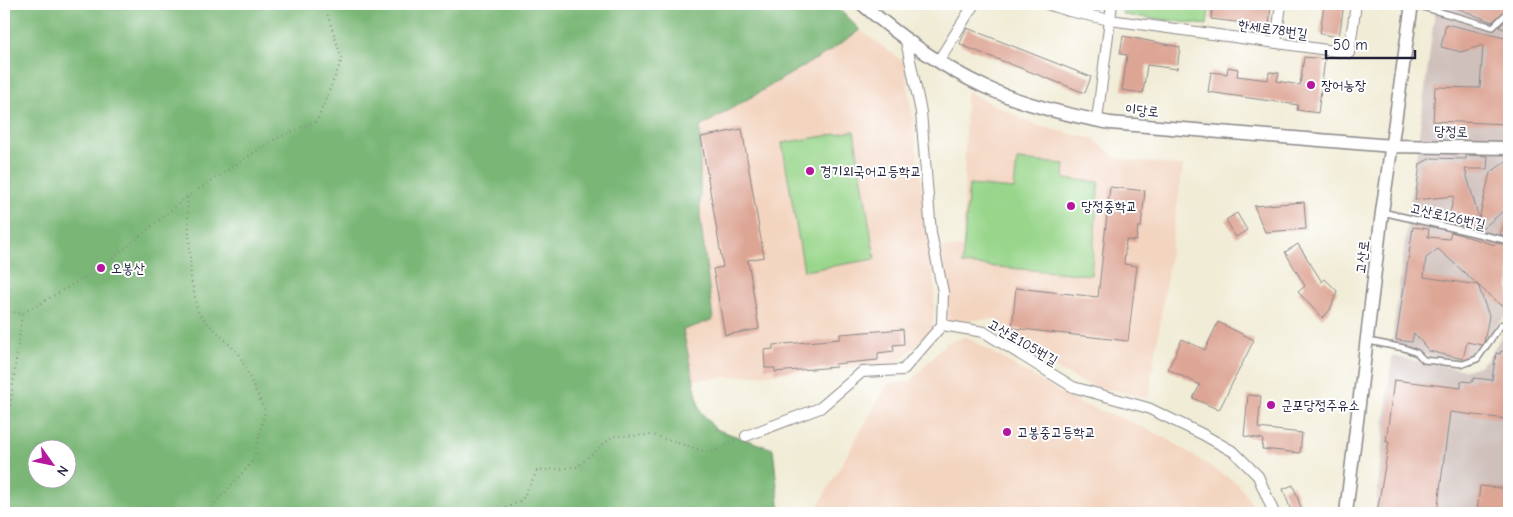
<svg xmlns="http://www.w3.org/2000/svg" width="1513" height="517" font-family="'Comic Neue','Poor Story',sans-serif">
<rect width="100%" height="100%" fill="#fff"/>
<filter id="ink" filterUnits="userSpaceOnUse"><feTurbulence type="fractalNoise" baseFrequency=".02" numOctaves="2"/><feDisplacementMap in="SourceGraphic" scale="10" xChannelSelector="R" yChannelSelector="G"/><feConvolveMatrix kernelMatrix="1 2 1 2 8 2 1 2 1" color-interpolation-filters="sRGB"/></filter>
<filter id="wash" filterUnits="userSpaceOnUse"><feTurbulence type="fractalNoise" baseFrequency=".0096" numOctaves="4" result="noise"/><feDisplacementMap in="SourceGraphic" scale="20" xChannelSelector="R" yChannelSelector="G"/><feGaussianBlur stdDeviation="1.12" result="paint"/><feColorMatrix in="noise" values="0 0 0 0 0 0 0 0 0 0 0 0 0 0 0 0 0 1.4 0 .05"/><feComposite in="paint" operator="in"/></filter>
<g filter="url(#wash)">
<rect width="100%" height="100%" fill="#f1ecd6"/>
<path fill="#f3d4bf" d="M860,30l45,33 30,228 -2,36 -35,37 -205,16 -10,-50 30,-10 -13,-104v-89l128,-75z
M966,91l69,34 59,14 23,20 66,7 -34,232 -60,-13 -38,-19 -58,-47 -45,2 -7,-73 22,-1z
M966,337l108,64 65,24 30,15 68,43 22,30h-445l74,-130 22,-1 36,-39z"/>
<path fill="#cfc0bb" d="M1436,4h73v309l-14,14 -13,22 -11,9 -9,3 -71,-12z
M1509,329v184h-134l17,-157 74,14 13,-4 9,-8 17,-27z"/>
<path fill="#99d68b" stroke="#5e7c63" d="M1118,4h92l-3,21 -83,-10z
M854,131l21,128 -71,12 -22,-128z
M1017,160l48,4 -1,15 35,3 -8,93 -129,-11 7,-79 45,4z"/>
<path fill="#7ab777" stroke="#4e6c59" fill-rule="evenodd" d="M4,4h830l26,26 -32,22 -128,75v89l13,104 -30,10 17,81 15,18 58,20 7,64h-776zM38,450h30v30h-30z"/>
<g id="blocks">
<path fill="#dda594" fill-rule="evenodd" d="M1213,4l58,2 -2,20 -58,-7z
M1324,4h20l-5,33 -19,-3z
M1447,4h62v3l-17,15z
M1509,17v14l-10,-4z
M1446,24l63,15v85l-76,-3 2,-34 45,1 3,-43 -22,7 -20,-5z
M967,28l124,49 -6,16 -124,-48 -1,-2z
M1123,36l57,11 -3,22 -30,-4 -4,28 -21,-3 5,-35 -7,-1z
M1304,57l21,2 -7,54 -21,-3 1,-5 -90,-13 3,-20 16,2 1,-7 10,2 -1,7 31,4 1,-8 10,1 -2,8 23,4z
M742,129l22,128 -16,3 11,69 -34,6 -12,-66 10,-2 -22,-130z
M1466,155l22,1 -1,13h-22l14,50 11,-46 19,-14v47l-28,24 -28,-6 1,-5 -5,-2 5,-21 -39,4 5,-36 11,-6 35,1z
M1110,187l35,4 -4,36h-3l-2,14 -10,-1 -2,24 13,2 -9,75 -116,-13 4,-40 82,9z
M1304,202l2,27 -41,3 -11,-26z
M1509,212v25l-9,-3z
M1237,213l10,17 -11,7 -10,-17z
M1413,227l16,2 -1,8 21,2 2,-7 44,13 1,-2 13,2v62l-10,-3 -21,-19 11,31 -5,26 -2,3 -15,-3 -4,17 -34,-8 -15,-18 -2,9 -16,-2zM1438,249l28,25 12,11 -54,-8 2,-19z
M1298,244l24,38 3,-3 12,12 -7,19 -8,8 -24,-26 7,-6 -20,-34z
M1218,322l36,18 -35,70 -26,-12 7,-13 -32,-16 14,-30 23,11z
M903,329l1,15 -11,1 1,6 -16,2v7l-43,4 1,3 -61,5v-4h-10l-1,-18 9,-1v-4l67,-6v-5z
M1501,351l8,1v44l-3,23 -56,-7 -13,101h-60l12,-71h-3l8,-62 67,8v-7l11,1 2,-4 18,2 4,-27 4,1z
M1248,395l13,1 -3,32 44,5 -2,20 -38,-4 1,-10 -19,-3z
M1293,485l10,28h-11l-9,-24z
M1480,486l29,3v24h-32z"/>
</g>
</g>
<g filter="url(#ink)">
<use href="#blocks" fill-opacity="0" stroke="#8a8788" stroke-width="1"/>
<g fill="none" stroke-linecap="round" stroke-linejoin="round">
<defs>
<path id="service" d="M1412,4l81,23 16,-16
M1382,212l127,29
M1368,341l36,7 13,5 7,7 39,4 14,-5 24,-34 8,-4"/>
<path id="minor" d="M1047,4l22,7 41,9 239,33 7,-49
M906,41l15,71 10,121 12,59 -1,33
M1276,43l5,-39
M939,60l35,-56
M1097,120l15,-116
M746,436l74,-28 42,-36 41,-2 39,-45 42,7 89,55 75,21 54,26 32,18 24,24 16,37"/>
<path id="tertiary" d="M862,4c37,32 78,62 123,83 39,18 83,28 125,36l282,23 117,2
M1346,513l36,-301 30,-208"/>
</defs>
<use href="#service" stroke="#8a8788" stroke-width="8"/>
<use href="#minor" stroke="#8a8788" stroke-width="12"/>
<use href="#tertiary" stroke="#8a8788" stroke-width="15"/>
<path stroke="#8a8788" stroke-width="2" stroke-dasharray="1 4" stroke-linecap="butt" d="M187,197l4,81 7,35 41,41 26,57 -12,50 -47,52
M4,310l18,4 79,-46 86,-71 86,-57 44,-19 25,-62 -18,-55
M4,455l18,-141
M497,513l25,-13 15,-29 40,-4 36,-31 40,-1 57,18 27,-13"/>
<use href="#service" stroke="#fff" stroke-width="5"/>
<use href="#minor" stroke="#fff" stroke-width="10"/>
<use href="#tertiary" stroke="#fff" stroke-width="12"/>
</g>
</g>
<g fill="#b5179e" stroke="#fff" stroke-width="2">
<circle cx="1311" cy="85" r="5"/>
<circle cx="810" cy="171" r="5"/>
<circle cx="1071" cy="206" r="5"/>
<circle cx="101" cy="268" r="5"/>
<circle cx="1271" cy="405" r="5"/>
<circle cx="1007" cy="432" r="5"/>
</g>
<g text-anchor="middle" stroke-width="4" stroke-linejoin="round" paint-order="stroke">
<g font-size="14" fill="#22223b" stroke="#fff">
<text transform="translate(1273 29) rotate(8)" y="5">한세로78번길</text>
<text transform="translate(1142 110) rotate(5)" y="5">이당로</text>
<text transform="translate(1451 131) rotate(2)" y="5">당정로</text>
<text transform="translate(1448 216) rotate(13)" y="5">고산로126번길</text>
<text transform="translate(1362 257) rotate(-83)" y="5">고산로</text>
<text transform="translate(1023 342) rotate(30)" y="5">고산로105번길</text>
</g>
<g font-size="14" fill="#22223b" stroke="#fff" text-anchor="start">
<text x="1321" y="90">장어농장</text>
<text x="820" y="176">경기외국어고등학교</text>
<text x="1081" y="211">당정중학교</text>
<text x="111" y="273">오봉산</text>
<text x="1281" y="410">군포당정주유소</text>
<text x="1017" y="437">고봉중고등학교</text>
</g>
</g>
<rect width="1513" height="517" fill="none" stroke="#fff" stroke-width="20"/>
<g transform="translate(52 464) rotate(123)"><circle r="24" fill="#ffffff" stroke="#a7a7b1"/>
<path d="M0-4L9 19L0 12L-9 19Z" fill="#b5179e"/>
<text y="-8" font-size="14" font-weight="bold" text-anchor="middle" fill="#22223b">N</text>
</g>
<path d="M1326 50v8h89v-8" fill="none" stroke="#22223b" stroke-width="2.5"/>
<text x="1333" y="50" font-size="15" fill="#22223b" stroke="#ffffff" stroke-width="4" paint-order="stroke">50 m</text>
</svg>
